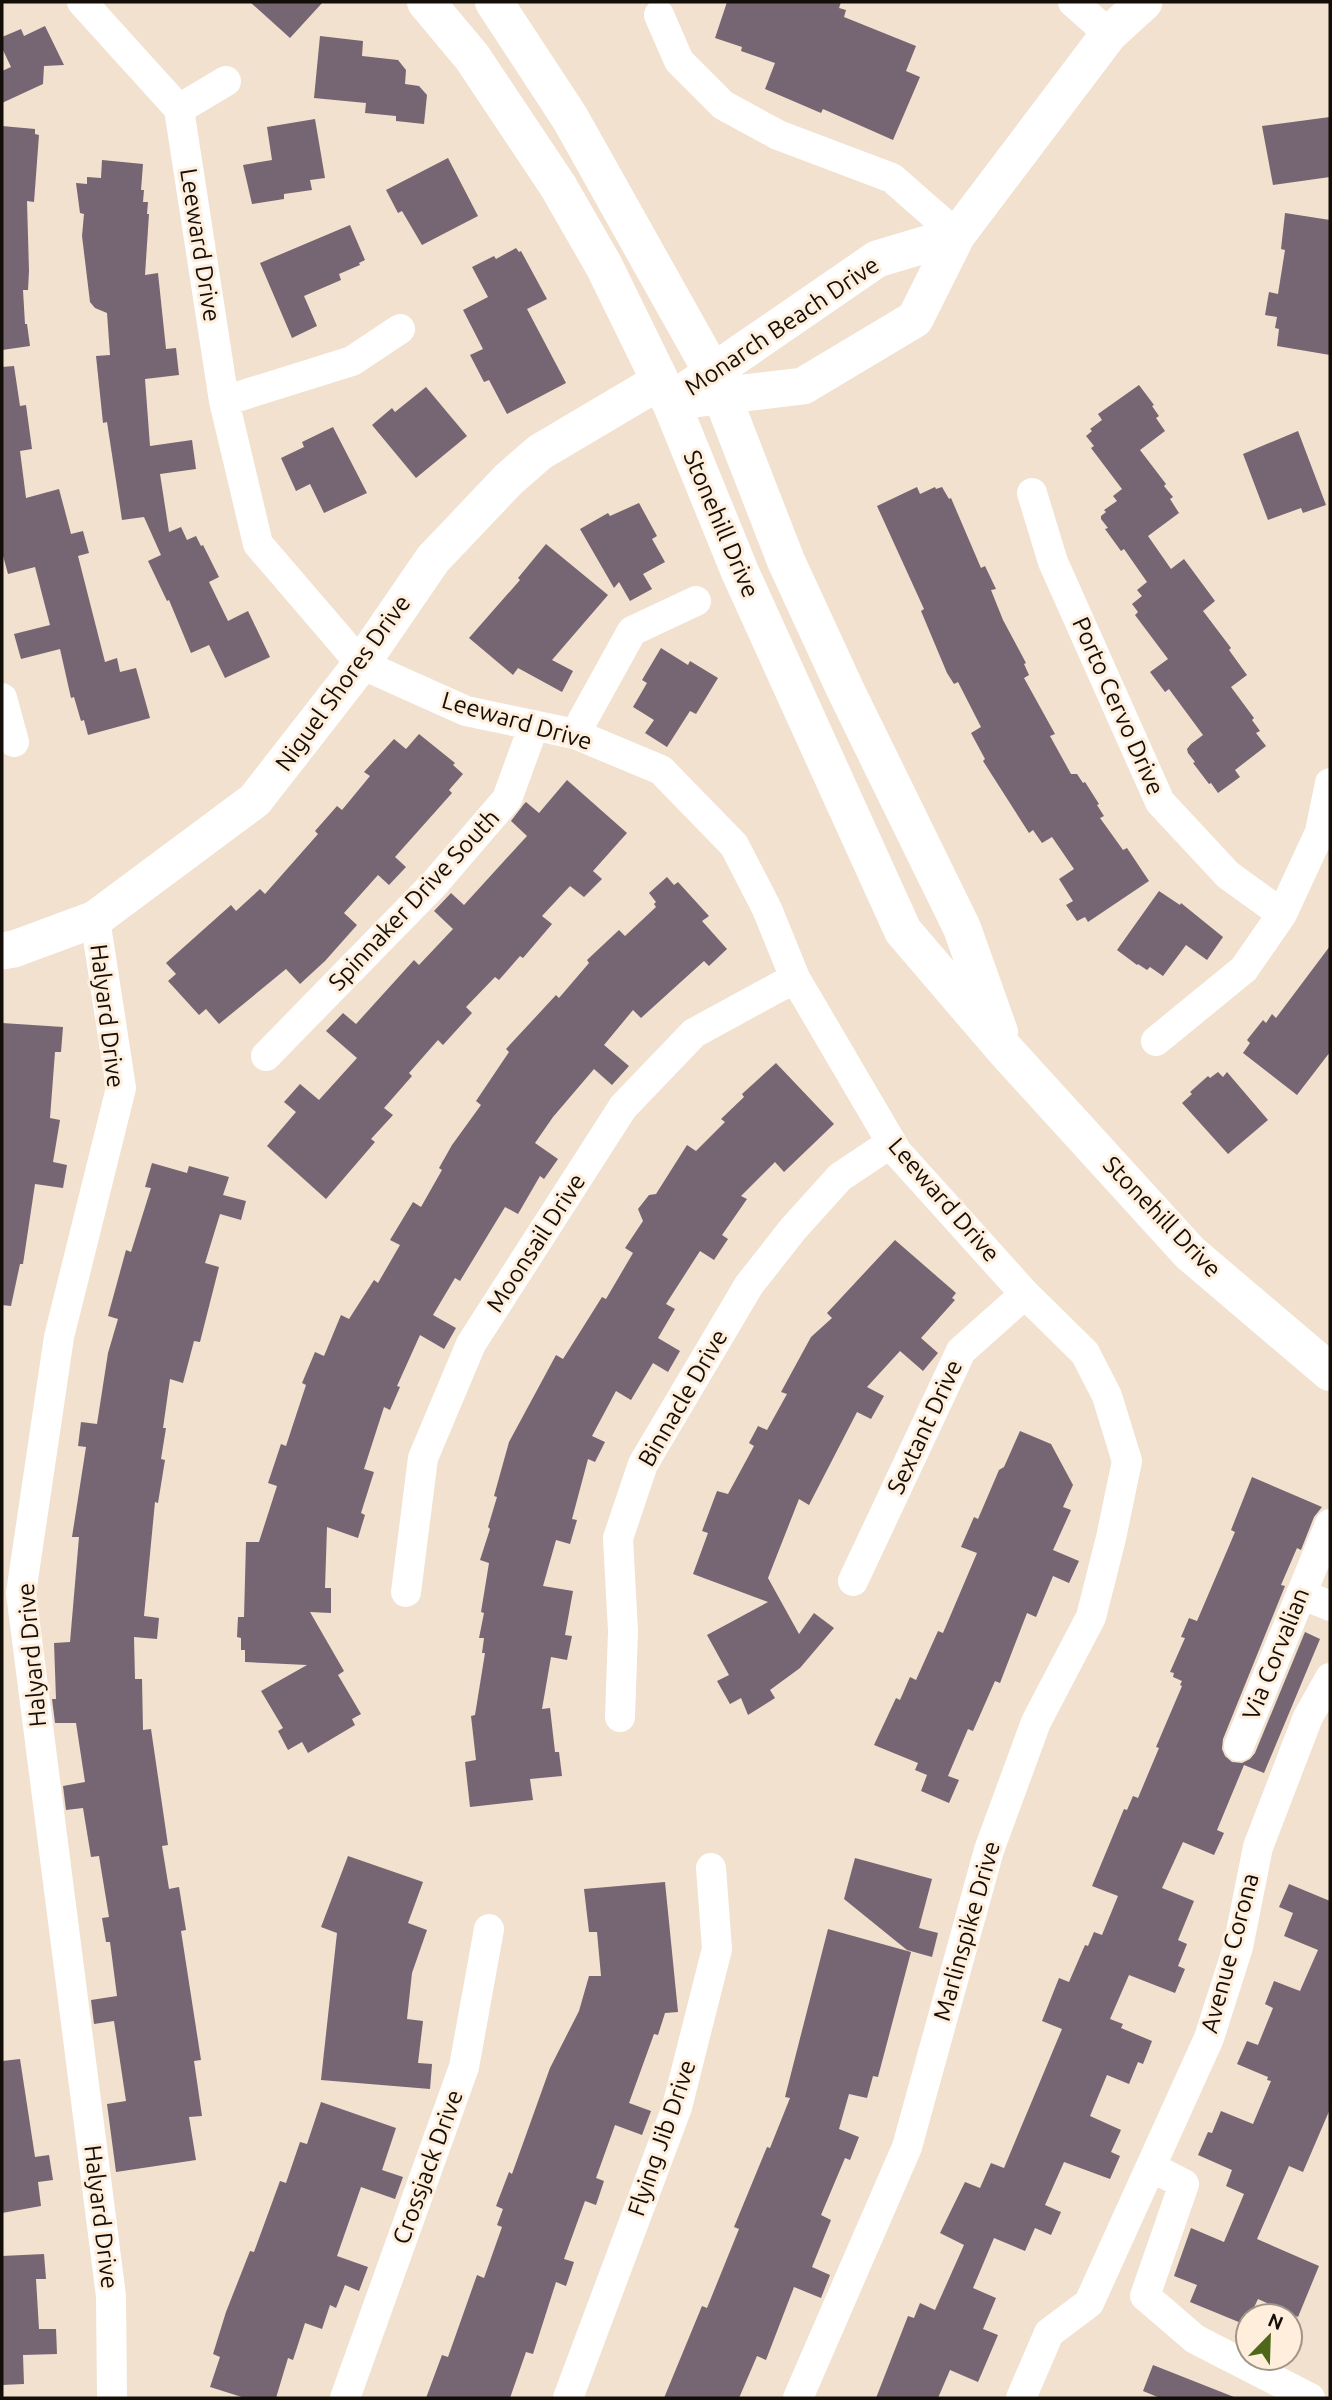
<svg xmlns="http://www.w3.org/2000/svg" width="1332" height="2400" font-family="Ubuntu,sans-serif">
<rect width="100%" height="100%" fill="#f1e1ce"/>
<path fill="#766573" d="M250,2h73l-33,36z
M727,2h114l-2,6 7,2 -2,7 72,29 -10,25 14,6 -27,63 -70,-31 -2,4 -56,-24 10,-26 -34,-12 1,-4 -27,-9z
M45,26l19,39 -20,1 -1,18 -41,19v-32l9,-4 -9,-19v-11l19,-8 3,7z
M320,36l43,5 -1,15 36,4 8,10 -1,14 14,2 8,9 -3,29 -28,-3v-5l-31,-3 1,-10 -52,-5z
M1330,117v60l-57,8 -11,-59z
M315,119l10,59 -15,2 2,10 -28,4v5l-32,5 -9,-39 29,-5 -5,-33z
M2,126l33,3v5l4,1 -5,67 -7,-1 2,70 -1,19h-5l2,34h2l3,22 -28,4z
M448,158l30,58 -56,29 -20,-34 -4,2 -12,-23z
M102,160l41,4 -2,26h3l-1,12h5l-1,12h2l-4,61 13,-2 8,76 10,-1 3,27 -34,4 5,67 42,-6 4,29 -36,5 9,58 12,-5 6,13 9,-4 5,10 2,-1 16,32 -10,5 19,39 20,-10 22,46 -45,21 -16,-33 -18,8 -22,-53 -2,1 -19,-40 13,-6 -17,-38 -22,3 -15,-98 -4,1 -7,-67 14,-1 -3,-42 -12,-5 -5,-6 -8,-66 2,-22 -4,-1 -4,-30 11,1v-7l14,1z
M1285,213l45,7v135l-53,-9 2,-17 -4,-1 2,-11 -12,-2 4,-23 9,2 7,-44 -4,-1z
M350,225l15,35 -6,3 1,2 -21,9 2,6 -37,16 13,30 -25,12 -32,-75z
M516,248l3,4 2,-1 26,48 -20,10 39,74 -59,31 -18,-34 -5,2 -14,-27 13,-6 -20,-39 25,-13 -16,-30 22,-11 2,3z
M14,366l6,40 6,-1 6,44 -12,2 6,47 33,-9 12,45 12,-3 6,22 -11,3 27,106 12,-4 3,14 16,-4 14,50 -62,17 -4,-15 -3,1 -7,-24 -3,1 -11,-49 -39,10 -7,-25 36,-9 -15,-58 -27,7 -6,-22v-185z
M1139,385l15,20 -2,1 7,10 -3,2 9,13 -25,19 26,34 -2,2 9,11 -3,2 9,14 -31,23 23,33 13,-10 31,42 -12,10 28,37 -2,2 18,25 -16,12 23,31 -2,2 8,11 -4,2 10,13 -31,24 5,7 -22,16 -7,-10 -2,1 -16,-21 2,-1 -7,-9 -1,-4 4,-5 12,-9 -34,-46 -4,3 -15,-20 18,-13 -33,-44 3,-3 -6,-8 10,-8 -5,-6 10,-8 -23,-33 -3,2 -16,-22 3,-1 -7,-9v-3l5,-4 -2,-2 13,-9 -4,-5 9,-7 -31,-41 3,-2 -8,-10 6,-5 -2,-2 12,-9 -4,-6z
M426,387l41,49 -51,42 -44,-53 20,-17 3,4z
M333,427l34,66 -43,20 -14,-29 -14,7 -15,-33 23,-11 -2,-5z
M1298,431l28,74 -23,8 -2,-5 -33,12 -25,-66z
M917,487l3,7 15,-7 1,2 6,-2 7,12 2,-1 30,70 4,-2 11,23 -5,1 12,30 23,43 -2,1 5,11 -5,3 31,56 -5,2 21,38h6l6,9 2,-1 14,22 -2,1 7,11 -4,2 23,32 4,-2 22,33 -61,41 -3,-5 -8,4 -11,-16 7,-4 -14,-22 15,-10 -22,-32 -10,6 -9,-13 -4,3 -46,-72 2,-2 -14,-26 10,-6 -23,-45 -4,2 -7,-11 -26,-62 3,-2 -47,-103z
M639,503l18,33 -5,3 13,23 -22,12 9,15 -22,12 -11,-19 -5,6 -34,-59 28,-16 2,3z
M546,544l62,51 -56,65 21,11 -11,21 -44,-24 -5,7 -44,-37 51,-58 -2,-2z
M661,648l27,17 2,-4 28,17 -22,36 -6,-3 -23,36 -22,-14 9,-13 -21,-13 14,-24 -5,-3z
M419,734l36,29 -2,2 10,9 -14,16 3,3 -57,64 11,10 -17,18 -11,-10 -34,38 13,12 -32,36 -25,23 -14,-15 -67,55 -13,-15 -7,6 -31,-34 8,-7 -10,-11 65,-58 5,6 24,-22 5,5 53,-60 -3,-3 22,-25 5,4 28,-34 -6,-4 30,-33 12,10z
M567,780l60,53 -34,38 9,8 -18,18 -14,-11 -28,30 10,8 -29,34 -3,-2 -21,24 -4,-3 -29,30 6,6 -29,32 -5,-5 -29,33 3,3 -28,32 9,7 -22,24 4,3 -49,57 -59,-53 29,-34 -12,-10 16,-18 19,16 38,-42 -31,-27 17,-18 13,11 58,-64 5,5 34,-36 -19,-18 17,-18 13,12 63,-69 -16,-15 13,-17 2,-2 13,11z
M667,877l7,8 4,-3 31,34 -7,5 25,28 -18,17 -5,-5 -63,57 -8,-8 -29,35 25,21 -17,19 -18,-16 -41,48 -18,26 23,16 -14,20 -4,-3 -22,38 -13,-7 -45,74 -5,-3 -22,37 23,13 -12,21 -24,-14 -23,51 3,1 -10,23 -6,-3 -20,62 10,3 -13,41 4,2 -7,23 -31,-11 -2,61h6v25l-21,-1 34,59 -6,4 23,39 -9,5 3,6 -47,28 -6,-11 -14,8 -10,-19 5,-3 -22,-37 46,-26 -62,-3v-12h-4v-12l-4,-1 1,-20h6l2,-75h13l18,-56 -9,-3 13,-39 5,2 20,-61 -4,-2 13,-31 9,4 17,-41 8,4 25,-39 4,3 22,-38 -10,-5 23,-38 8,5 21,-37 -3,-2 13,-23 29,-40 -5,-4 33,-49 -3,-3 50,-54 3,3 30,-35 -2,-3 32,-30 6,6 31,-29 -2,-3 2,-2 -7,-9z
M1159,891l21,14 1,-2 42,34 -16,23 -21,-15 -23,31 -13,-9 -3,3 -9,-6 -1,1 -20,-15z
M1330,946v106l-33,43 -54,-42 7,-10 -3,-3 16,-20 3,3 6,-9 4,4z
M2,1023l61,4 -2,25h-6l-5,66 10,2 -7,42 14,3 -4,23 -28,-4 -12,80h-3l-9,42 -9,-1z
M776,1063l58,61 -50,48 -9,-10 -34,34 6,3 -25,36 6,4 -14,21 -14,-9 -34,53 9,5 -17,29 22,13 -12,21 -15,-9 -22,37 -15,-9 -24,45 13,6 -10,20 -7,-3 -16,60 5,1 -7,24 -14,-4 -13,46 30,5 -8,44 7,1 -5,24 -16,-3 -9,52 8,-1 5,44h4l3,24 -32,3 3,21 -63,7 -5,-45 11,-2 -5,-44 4,-1 10,-62h-3l2,-15h-5l5,-25 -3,-1 8,-49 -9,-3 10,-31 -2,-2 9,-30 -3,-1 15,-54 47,-87 7,4 39,-62 4,2 27,-46 -8,-5 18,-27 -5,-12 11,-14 7,-1 31,-49 9,6 29,-29 -4,-3 23,-22 -2,-3z
M1218,1072l5,5 4,-5 41,48 -40,34 -46,-51 10,-9 -2,-2 18,-16 2,2z
M152,1163l35,10 2,-7 40,11 -6,18 23,6 -5,19 -21,-6 -15,49 14,4 -19,75 -6,-1 -11,42 -13,-4 -7,49h3l-5,31 4,1 -7,43 -3,-1 -11,114 15,2 -2,21 -23,-2 1,42h7l1,51 8,-1 17,116 -6,1 7,43 10,-2 7,43 -5,1 20,129 -7,1 8,55 -13,1 7,43 -80,12 -9,-68 19,-3 -12,-80 -20,3 -3,-24 26,-4 -7,-54h-4l-4,-24 7,-1 -10,-61 -8,1 -8,-49 -17,2 -3,-24 22,-4 -9,-59h-21l-3,-24h4l-2,-56 16,-1 9,-105h-7l14,-90 -8,-1 3,-24 16,2 11,-71 10,-34 -10,-3 18,-66 5,2 20,-64 -6,-1z
M895,1240l61,53 -4,5 3,2 -34,38 17,15 -15,18 -23,-20 -33,36 17,9 -13,23 -14,-7 -48,93 -10,-6 -31,79 31,56 15,-21 20,15 -34,40 -30,22 5,8 -27,17 -7,-17 -11,6 -13,-23 12,-6 -22,-40 61,-33 -75,-28 15,-41 -6,-2 15,-40 11,3 26,-48 -5,-3 9,-17 9,4 20,-36 -6,-2 30,-55 21,-19 -5,-5z
M1020,1431l31,13 22,41 -10,22 8,3 -18,40 26,11 -10,22 -16,-7 -17,41 -9,-4 -27,70 -5,-2 -22,50 -5,-2 -20,47 11,4 -10,23 -28,-12 6,-16 -12,-5 3,-7 -44,-18 22,-47 4,2 10,-23 6,3 22,-49 5,2 34,-80 -16,-6 13,-30 4,2 21,-49 5,-3z
M1252,1477l70,30 -8,10 -13,33 -4,-2 -16,37 4,1 -62,153 -1,10 3,7 7,6 10,1 8,-4 5,-6 50,-121 15,7 -56,134 -20,-8 -27,65 7,3 -10,22 -31,-13 -21,46 32,13 -16,39 9,4 -9,22 7,3 -10,24 -46,-18 -19,44 13,5 -2,4 31,13 -9,23 -5,-2 -9,22 -22,-9 -17,41 31,14 -10,22 9,4 -10,23 -46,-17 -19,43 16,7 -10,23 -16,-7 -10,23 -31,-13 -21,50 23,10 -13,31 15,6 -20,47 -28,-12 -12,28h-62l32,-82 6,2 6,-15 15,7 29,-65 -24,-12 25,-51 15,6 11,-25 13,5 58,-139 -20,-8 17,-43 10,4 16,-37 3,1 6,-14 8,3 16,-39 -26,-10 32,-77 3,1 6,-14 5,2 21,-50 -3,-1 26,-61 -2,-1 2,-4 -9,-4 1,-4 -4,-1 15,-34 -4,-1 8,-19 8,3 38,-89 -4,-2z
M348,1856l75,26 -15,41 19,7 -15,43 -5,46 16,2 -5,42 14,1 -2,25 -109,-9 16,-147 -16,-6z
M855,1858l77,21 -13,49 19,5 -6,24 -25,-7 -63,-51z
M665,1882l13,130 -13,1 -7,22 -4,-1 -25,69 22,8 -9,24 -27,-10 -19,53 8,3 -8,24 -11,-4 -21,58 10,3 -8,24 -10,-4 -23,72 -7,-2 -16,46h-84l16,-43 6,2 29,-82 7,3 18,-51 -5,-2 6,-16 -7,-3 13,-34 3,2 38,-106 29,-57 10,-35h12l-4,-44h-8l-5,-43z
M1289,1884l41,17v208l-27,63 -14,-6 -32,73 62,27 -21,51 -40,-18 -8,17h-2l-2,9 -56,-23 7,-17 -23,-9 17,-48 33,14 20,-48 -18,-8 6,-16 -34,-15 10,-23 4,1 9,-22 32,13 18,-43 -4,-1 1,-3 -31,-13 10,-23 11,4 15,-37 -8,-4 9,-23 26,10 18,-41 -34,-14 9,-23 -14,-6z
M828,1929l83,23 -33,125 -5,-1 -6,22 -18,-4 -10,35 20,8 -9,23 -5,-2 -24,57 10,5 -19,47 18,8 -9,23 -27,-11 -28,73 -9,-4 -18,42h-75l38,-92 5,2 32,-79 -5,-2 33,-80 3,1 20,-50 -5,-1z
M20,2059l15,98 14,-2 4,25 -15,2 3,24 -39,7v-152z
M321,2102l75,26 -14,42 21,7 -8,22 -34,-12 -24,69 31,11 -9,24 -14,-6 -9,23 -6,-3 -8,24 -17,-6 -12,37 -5,-2 -12,40h-31l-35,-11 10,-30 -7,-3 13,-42 24,-61 4,1 26,-71 6,2 14,-41 7,2z
M44,2254l2,25h-10l3,50h17l1,25 -34,1 1,29 -22,1v-129z
M1153,2365l81,32v1h-74l-17,-7z"/>
<g fill="none" stroke-linecap="round" stroke-linejoin="round">
<path stroke="#fff" stroke-width="30" d="M82,2l97,107 45,292 34,143 103,120 105,47 109,23 86,36 73,75 33,64 28,69 102,174 128,142 60,59 22,43 20,65 -16,77 -20,79 -55,105 -47,128 -82,297 -109,251
M1073,2l36,32
M659,15l20,46 44,44 55,30 114,43 65,57
M179,109l47,-28
M224,401l128,-40 48,-32
M1032,493l21,69 107,240 68,73 54,39
M2,698l12,44
M575,734l57,-103 64,-30
M95,919l26,169 -62,249 -38,256 90,703 1,102
M1156,1041l88,-72 38,-55 38,-82 10,-49
M266,1056l168,-172 73,-85 27,-74
M853,1581l108,-230 64,-57
M406,1592l17,-134 48,-114 152,-237 71,-74 101,-55
M1301,1594l29,12
M620,1717l3,-86 -5,-93 25,-74 106,-179 44,-56 47,-52 51,-34
M1239,1746l91,-222
M1151,2167l33,17 -39,112 50,43 115,59
M345,2398l119,-331 25,-138
M568,2398l109,-291 40,-158 -6,-81
M1021,2398l28,-65 40,-30 120,-265 29,-91 20,-100 50,-130 22,-39"/>
<path stroke="#fff" stroke-width="37" d="M688,389l189,-130 80,-24
M670,402l133,-16 112,-67 42,-84 152,-201 35,-32
M2,951l12,-2 81,-30 160,-119 106,-136 72,-105 76,-80 31,-27 120,-71"/>
<path stroke="#fff" stroke-width="38" d="M426,2l46,55 86,129 46,80 68,139 68,167 163,359 102,119 185,203 140,119
M494,2l76,116 143,255 73,188 59,128 117,239 37,104"/>
</g>
<g text-anchor="middle" stroke-width="6" stroke-linejoin="round" paint-order="stroke">
<g font-size="24" fill="#130e07" stroke="#feeedb">
<text transform="translate(200 245) rotate(81)" y="8">Leeward Drive</text>
<text transform="translate(782 326) rotate(-34)" y="8">Monarch Beach Drive</text>
<text transform="translate(721 524) rotate(67)" y="8">Stonehill Drive</text>
<text transform="translate(343 683) rotate(-54)" y="8">Niguel Shores Drive</text>
<text transform="translate(1118 706) rotate(66)" y="8">Porto Cervo Drive</text>
<text transform="translate(517 721) rotate(16)" y="8">Leeward Drive</text>
<text transform="translate(414 900) rotate(-47)" y="8">Spinnaker Drive South</text>
<text transform="translate(107 1016) rotate(83)" y="8">Halyard Drive</text>
<text transform="translate(944 1200) rotate(49)" y="8">Leeward Drive</text>
<text transform="translate(1162 1217) rotate(46)" y="8">Stonehill Drive</text>
<text transform="translate(536 1243) rotate(-57)" y="8">Moonsail Drive</text>
<text transform="translate(683 1398) rotate(-60)" y="8">Binnacle Drive</text>
<text transform="translate(925 1427) rotate(-65)" y="8">Sextant Drive</text>
<text transform="translate(1276 1654) rotate(-68)" y="8">Via Corvalian</text>
<text transform="translate(32 1655) rotate(-95)" y="8">Halyard Drive</text>
<text transform="translate(967 1931) rotate(-74)" y="8">Marlinspike Drive</text>
<text transform="translate(1230 1953) rotate(-75)" y="8">Avenue Corona</text>
<text transform="translate(662 2138) rotate(-71)" y="8">Flying Jib Drive</text>
<text transform="translate(428 2167) rotate(-70)" y="8">Crossjack Drive</text>
<text transform="translate(101 2217) rotate(83)" y="8">Halyard Drive</text>
</g>
</g>
<rect width="1332" height="2400" fill="none" stroke="#130e07" stroke-width="7"/>
<g transform="translate(1269 2337) rotate(23)"><circle r="33" fill="#feeedb" stroke="#a09486" stroke-width="2"/>
<path d="M0-5L12 26L0 18L-12 26Z" fill="#4e681a"/>
<text y="-10" font-size="19" font-weight="bold" text-anchor="middle" fill="#130e07">N</text>
</g>
</svg>
